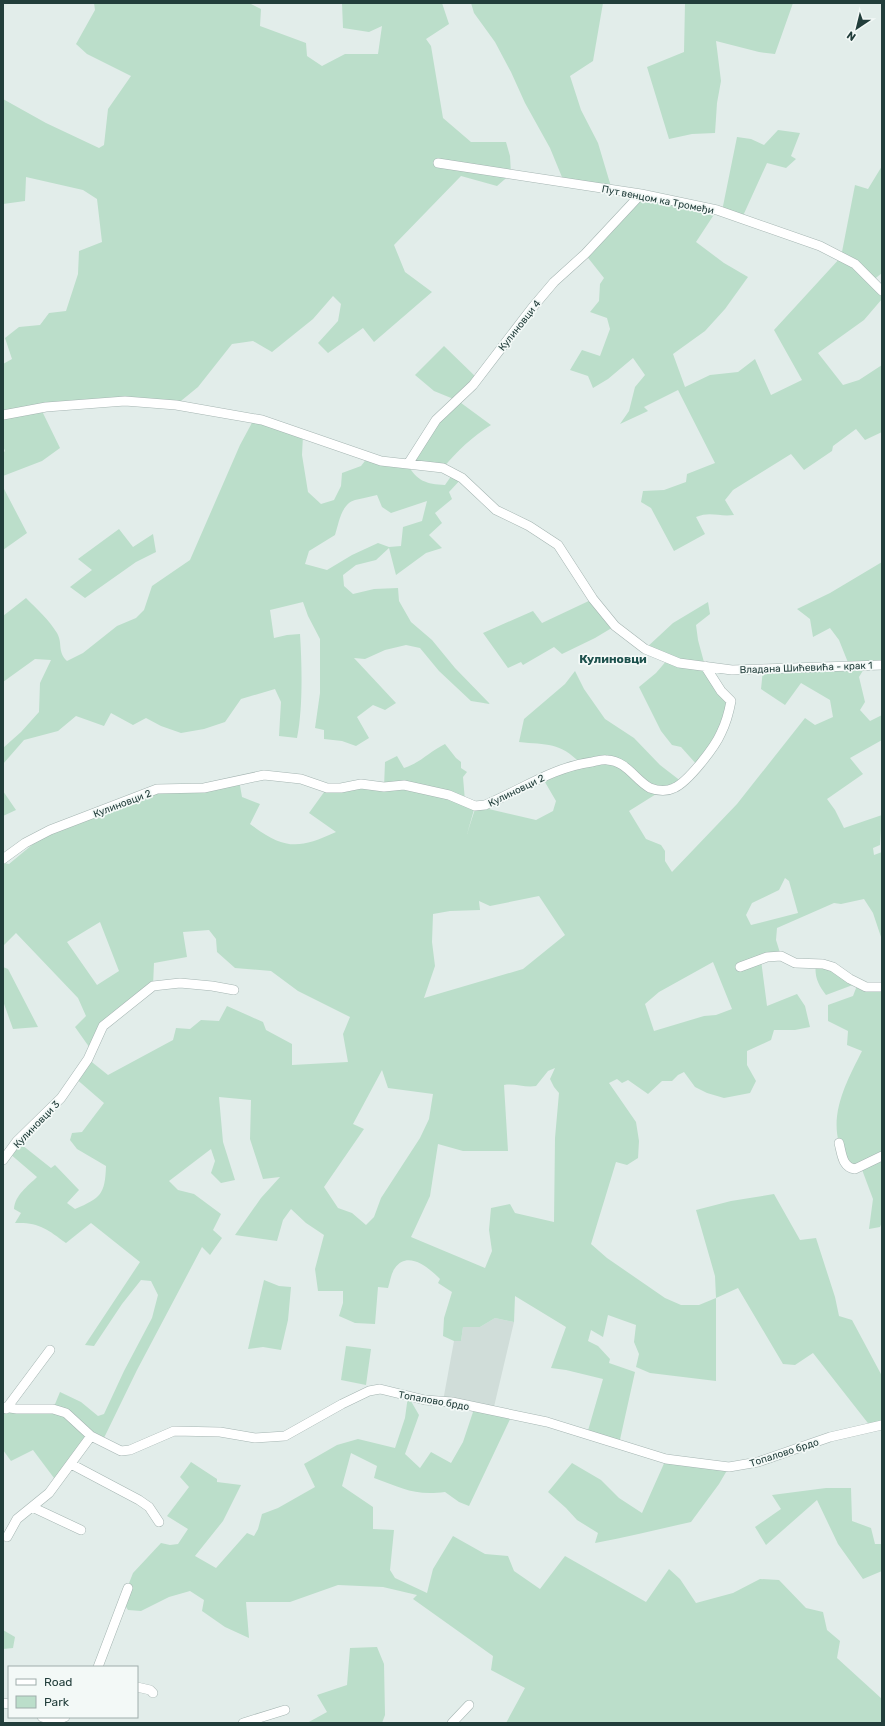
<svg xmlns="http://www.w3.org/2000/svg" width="885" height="1726" font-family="Rubik,sans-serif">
<rect width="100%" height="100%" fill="#e2edea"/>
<path fill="#d0ddd9" d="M495,1318l19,4 -21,89 -50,-10 11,-60h7l2,-14h17z"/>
<path fill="#bbdeca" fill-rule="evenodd" d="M94,3h155l12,6 -1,17 46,17 1,13 15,10 23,-12h33l4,-28 -13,6 -26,-4 -1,-25h100l7,21 -23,15 5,7 12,72 28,24h35l4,14 1,18 -14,12 -36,-10 -67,69 11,27 27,20 -58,50 -11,-14 -35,25 -10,-10 20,-22 3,-17 -8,-8 -20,23 -41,33 -19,-11 -21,3 -34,43 -22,18 -51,-4 -84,8 19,39 -18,13 -39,15v-23l2,-2 -2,-5v-82l9,-5 -7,-21 14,-11 21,-2 9,-12 17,-2 12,-37 1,-23 23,-9 -5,-43 -14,-9 -57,-13 -1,24 -22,3v-105l43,24 53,25 5,-3 4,-36 23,-33 -44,-22 -11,-10 19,-34z
M471,3h132l-10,58 -23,15 11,34 17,33 14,47 -48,-8 -14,-34 -25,-45 -14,-31 -16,-30 -21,-29z
M685,3h108l-18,51 -16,-2 -43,-11 5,40 -4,22 -2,30 -23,1 -23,5 -22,-72 37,-15z
M778,130l22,3 -9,23 5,3 -10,9 -19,-5 -25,55 -20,-7 15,-74 14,2 13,6z
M882,166v107l-10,8 10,10v8l-18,21 -46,33 25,32 16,-5 23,-15v67l-17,8 -9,-11 -23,17 -1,5 -28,19 -13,-16 -58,36 -8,10 9,15c-16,2 -23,-4 -38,2l9,17 -31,17 -23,-43 -10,-6 2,-11 21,-1 22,-8 1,-8 28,-11 -37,-73 -34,17 4,4 -28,13 9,-13 6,-24 10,-12 -12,-17 -25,21 -15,9 -5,-12 -18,-6 12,-20 18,6 10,-27 -3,-11 -17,-6 9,-11 1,-17 4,-6 -19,-24 56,-60 76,16 -21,32 28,21 24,14 -23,32 -20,22 -32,23 12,33 25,-12 28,-3 17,-13 16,36 31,-15 -28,-50 67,-73 14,-72 13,4z
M444,346l34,33 -21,21 34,25c-19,12 -33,25 -48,43l-35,-3c9,16 18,19 37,20l9,-13 8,6 -13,14 3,7 -17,14 7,10 -13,12 13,13 -16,5 -30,22 -7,-27 -13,12 -20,5 -13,10 1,11 9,8 21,-5 24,-1 1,13 12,21 21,18 23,28 35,36 -19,-3 -32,-30 -19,-23 -14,-3 -21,5 -20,9 -11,-1 42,45 -11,7 -12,-5 -16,12 12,21 -13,8 -14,-5 -18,-2v-9l-9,-2 5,-35v-54l-12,-23 -5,-14 -33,8 4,28 13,-3 13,-1c2,31 3,75 -3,104l-18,-2 2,-34 -6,-13 -34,10 -16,23 -21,7 -23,4 -20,-7 -15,-8 -13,7 -22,-12 -7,13 -28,-10 -18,15 -34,9 -21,24v-16l18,-16 18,-20 1,-29 11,-23 -16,-1 -32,23v-66l23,-18c11,11 23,22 31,35 6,11 0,18 10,28l16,-8 34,-27 19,-8 8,-8 8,-24 38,-26 50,-115 14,-26 49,16 -1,20 6,37 13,12 13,-4 7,-14 1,-13 19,-7 7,-9 40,7 48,-64 -22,-9 -19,-16zM377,495l5,12 9,6 36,-12 -5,20 -19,6 -2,19 -12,1 -11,-4 -26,12 -25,15 -22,-6 4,-13 26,-16c4,-12 6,-31 20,-35 8,-2 15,-3 22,-5z
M3,487l24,46 -24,17z
M119,529l14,18 20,-13 3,18 -20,10 -51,36 -15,-11 22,-17 -14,-11z
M882,562v103l-15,-1 -8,13 6,25 -5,8 10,11 12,-6v25l-32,18 13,16 -36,25 8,11 9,18 38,-13 -2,30 -7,3 1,7 8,-3v88l-9,-27 -9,-14 -23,5 -7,-1 -57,25 -1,12 5,16 -20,4 6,46 30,-12 8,12 5,21 -15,3h-21l-3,10 -24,11v14l9,16 -6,12 -26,5 -17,-5 -12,-6 -11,-15 -6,3 -6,6h-10l-14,13 -20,-14 -6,3 -5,-4 -8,4 27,39 3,19 -1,17 -11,7 -11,-3 -25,82 16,14 58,40 16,7h18l17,-7 -1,-22 -19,-66 35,-9 43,-7 26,46 16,-2 19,59 4,19 13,4 30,56v49l-11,2 -58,-74 -18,12 -12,-1 -45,-76 -22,10v83l-66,-8 -14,-6 3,-13 -5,-12 2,-17 -28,-10 -5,22 -12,-7 -3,11 10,5 12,13 -1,4 26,9 -16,72 -32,-10 16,-55 -37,-9 -15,-2 15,-41 -51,-31 -1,26 -19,-4 -15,9h-17l-2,14h-7l-11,-5 1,-18 8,-26 -14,-9 2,-4c-11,-11 -32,-29 -45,-11 -4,5 -5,14 -7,20l-10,-1 -3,37 -20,-1 -16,-7 4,-13v-12h-25l-3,-22 9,-34 -18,-12 -15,-14 -8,11 -6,21 -42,-6 26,-37 19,-21 -17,2 -13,-40 1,-39 -32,-3 4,45 12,38 -14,3 -10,-10 4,-12 -4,-12 -42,32 9,9 16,4 27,20 -8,16 9,8 -12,17 -8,-8 -65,123 -35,72 -10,-6 -35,46 -24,-32 -22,11 -8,-11v-43l50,2 7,-17 21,10 17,14 6,-2 20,-43 28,-53 6,-23 -7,-14 -10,-1 -19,24 -28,42 -9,-1 55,-83 -49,-39 -25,20c-19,-14 -27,-21 -51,-20l6,-10 -7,-4c1,-14 14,-23 23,-32l-28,-24 8,-12 34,27 4,-3 24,25 -12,13 8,6c26,-11 30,-15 31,-43l-29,-17 -7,-9 2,-7 10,-1 22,-29 -30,-26 14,-18 20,16 65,-35 3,-12 14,1 11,-9 18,1 8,-15 36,16 3,8 26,14v21l56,-3 -5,-28 7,-17 -52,-26 -27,-20 -36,-3 -18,-16 -1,-13 -7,-9 -26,2 4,25 -33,6 -1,23 -50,40 -11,25 -17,-24 11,-11 -8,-18 -62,-65 -13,13v-83l6,1 41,-34 107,-41 82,-9 3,17 18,7 -10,20c34,25 47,26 86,8l-27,-19 18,-25 57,-1 1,-25 12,-6 7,12c16,-5 25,-16 41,-24l11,14 5,4v6l6,4 -4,5 2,24 10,5 -8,28 9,-28 60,14 17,-9 3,-10 -14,-24 38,-14c-20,-21 -33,-18 -61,-21l5,-23 41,-35 10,-13 9,18 21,30 29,19 26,27 22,17 -21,9 -32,20 17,28 15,6 4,6v10l7,11 65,-68 68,-86 10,7 18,-8 -3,-17 -29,-17 -16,22 -24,-16 2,-19 86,-5 -10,-25 -9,-12 -17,9 -3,-18 -13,-10 33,-16zM785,878l4,3 9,32 -47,12 -5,-10 6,-12 27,-13zM539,896l26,39 -42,34 -99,29 11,-32 -3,-24 1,-28 17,-3 30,-1 -1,-9 11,5zM100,922l19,49 -22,14 -30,-43zM713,962l19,47 -16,6 -12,1 -50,15 -9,-27 14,-12zM555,1068l-5,11 4,8 5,6 -4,45 -1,84 -39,-9 -5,-9 -19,4 -2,22 3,21 -7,17 -74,-31 19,-41 8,-52 25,7h45l-4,-66c11,-2 21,3 32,1l12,-15zM382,1070l6,18 45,6 -4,25 -9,19 -39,60 -7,19 -8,8 -14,-12 -14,-5 -14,-21 40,-58 -11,-5z
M593,599l22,27 -20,12 -33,16 -8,-7 -31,18 -2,-3 -13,6 -25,-35 50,-22 9,12z
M708,602l2,12 -14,11 2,15 7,26 26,35 -3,13 -30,52 -17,-19 -9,-2 -11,-14 -22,-44 17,-14 12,-14 -23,-10 28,-26z
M3,791l13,19 -13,6z
M816,963l34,16 32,8v235l-2,5 -11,2 4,-30 -12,-32 -10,1c-4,-8 -10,-17 -12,-25 -9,-32 9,-64 23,-92l-15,-6 1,-14 -20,-10v-16l25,-9 5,-13 -32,12c-8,-10 -12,-19 -10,-32z
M3,967l5,2 30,58 -25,2 -10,-28z
M264,1280l15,6 12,1 -3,33 -7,30 -18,-3 -15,2z
M346,1346l25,3 -5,36 -25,-5z
M408,1396l11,19 -14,39 15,14 11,-16 20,11 12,-21 11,-33 38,6 -43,91 -10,-4 -14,-10c-31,4 -43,-4 -71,-14l3,-12 -26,-13 -9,33 31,21v22l21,1 -4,40 5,8 32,15 6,-24 20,-33 32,18 23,2 6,15 26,18 25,-33 81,46 23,-33 11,10 16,24 37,-10 27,-14 19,1 27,28 17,4 4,18 13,11 -3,17 45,41v24h-376l19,-35 -34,-18 2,-14 -80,-57 4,-4 -34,-8 -45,-2 -48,17h-44l3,36 -24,-11 -23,-16 2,-11 -14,-9 -21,6 -28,14 -13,-1 -6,-9 11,-28 28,-30 9,2 8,-1 10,-15 -21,-13 22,-29 -9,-10 11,-15 26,17v3l24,3 -18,36 -28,35 21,12 31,-35 7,3 4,-7 4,-15 16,-6 37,-21 -11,-23 33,-19 21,-6 37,9 10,-30z
M666,1459l63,8 -10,17 -28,38c-32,7 -64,15 -96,21l3,-10 -21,-13 -11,-12 -18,-16 24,-29 29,17 18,18 23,15z
M826,1488h25l1,33 19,7 4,16h7v27l-19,8 -25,-35 -21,-44 -51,45 -11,-18 26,-18 -9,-14z
M3,1630l12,7 -2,11 -10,1z
M377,1647l7,17 1,51 -3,8h-75l20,-11 -10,-17 30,-10 3,-37z"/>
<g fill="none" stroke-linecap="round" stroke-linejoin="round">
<defs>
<path id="minor" d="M438,163l203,31 76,16 103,36 35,18 27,27
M3,415l43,-8 79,-6 51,4 86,15 119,41 62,7 19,10 34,32 33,16 29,19 35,54 22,27 30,23 34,14 53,7 150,-5
M408,464l28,-44 37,-35 59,-77 22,-26 31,-28 56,-60
M3,859l22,-16 25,-13 107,-41 47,-1 60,-13 37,4 26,9h14l20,-4 23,3 20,-2 45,10 26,11 10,-1c36,-15 68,-38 107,-43 5,-1 11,-3 15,-2 20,1 28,20 43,28 8,3 16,4 24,0 14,-6 41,-41 47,-55 5,-10 8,-21 10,-32l-10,-10 -16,-25
M740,967l27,-10 14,-1 14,7 28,1 10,3 17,12 16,8h16
M839,1143c3,11 3,24 16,26l27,-13
M3,1160l14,-19 44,-43 27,-39 15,-33 50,-40 27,-3 32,3 22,4
M3,1407l14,2h36l13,4 25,23 30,15 9,-1 44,-19 46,1 35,6 30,-2 57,-32 27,-13 11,-2 45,11 27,2 95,20 119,37 63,8 29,-5 72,-25 52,-12
M6,1409l44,-59
M71,1464l68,36 10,7 10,15
M32,1507l49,23
M7,1537l10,-18 32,-26 42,-57
M98,1667l30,-79
M137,1687l13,3 3,3
M3,1703l6,1
M42,1717c8,3 15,4 23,0
M243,1723l42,-13
M452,1723l17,-18"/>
</defs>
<use href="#minor" stroke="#a5b5b2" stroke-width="10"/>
<use href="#minor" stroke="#fff" stroke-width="9"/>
</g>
<g text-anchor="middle" stroke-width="3.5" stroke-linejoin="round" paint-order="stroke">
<g font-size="10" fill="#223e3b" stroke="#f3f9f7">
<text transform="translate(658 199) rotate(11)" y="4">Пут венцом ка Тромеђи</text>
<text transform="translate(519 325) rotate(-52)" y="4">Кулиновци 4</text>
<text transform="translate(806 667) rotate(-2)" y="4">Владана Шићевића - крак 1</text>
<text transform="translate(516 790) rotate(-26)" y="4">Кулиновци 2</text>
<text transform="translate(122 803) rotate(-21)" y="4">Кулиновци 2</text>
<text transform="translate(36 1124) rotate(-46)" y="4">Кулиновци 3</text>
<text transform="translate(434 1400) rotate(10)" y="4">Топалово брдо</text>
<text transform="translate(784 1452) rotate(-18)" y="4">Топалово брдо</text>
</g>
<g font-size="12" font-weight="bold" fill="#1d514d" stroke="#f3f9f7">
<text x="613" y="663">Кулиновци</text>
</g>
</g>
<rect width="885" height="1726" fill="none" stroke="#223e3b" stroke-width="8"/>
<rect x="8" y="1666" width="130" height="52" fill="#f3f9f7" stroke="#9faeac"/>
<rect x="16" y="1679" width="20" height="6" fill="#ffffff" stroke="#9faeac"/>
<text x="44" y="1686" font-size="12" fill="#223e3b">Road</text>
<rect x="16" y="1696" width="20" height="12" fill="#bbdeca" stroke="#9faeac"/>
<text x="44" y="1706" font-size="12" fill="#223e3b">Park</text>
<g transform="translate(857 28) rotate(215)" stroke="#f3f9f7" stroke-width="3" paint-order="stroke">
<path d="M0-3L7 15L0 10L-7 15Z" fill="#223e3b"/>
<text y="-6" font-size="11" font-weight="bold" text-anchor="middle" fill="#223e3b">N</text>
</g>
</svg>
